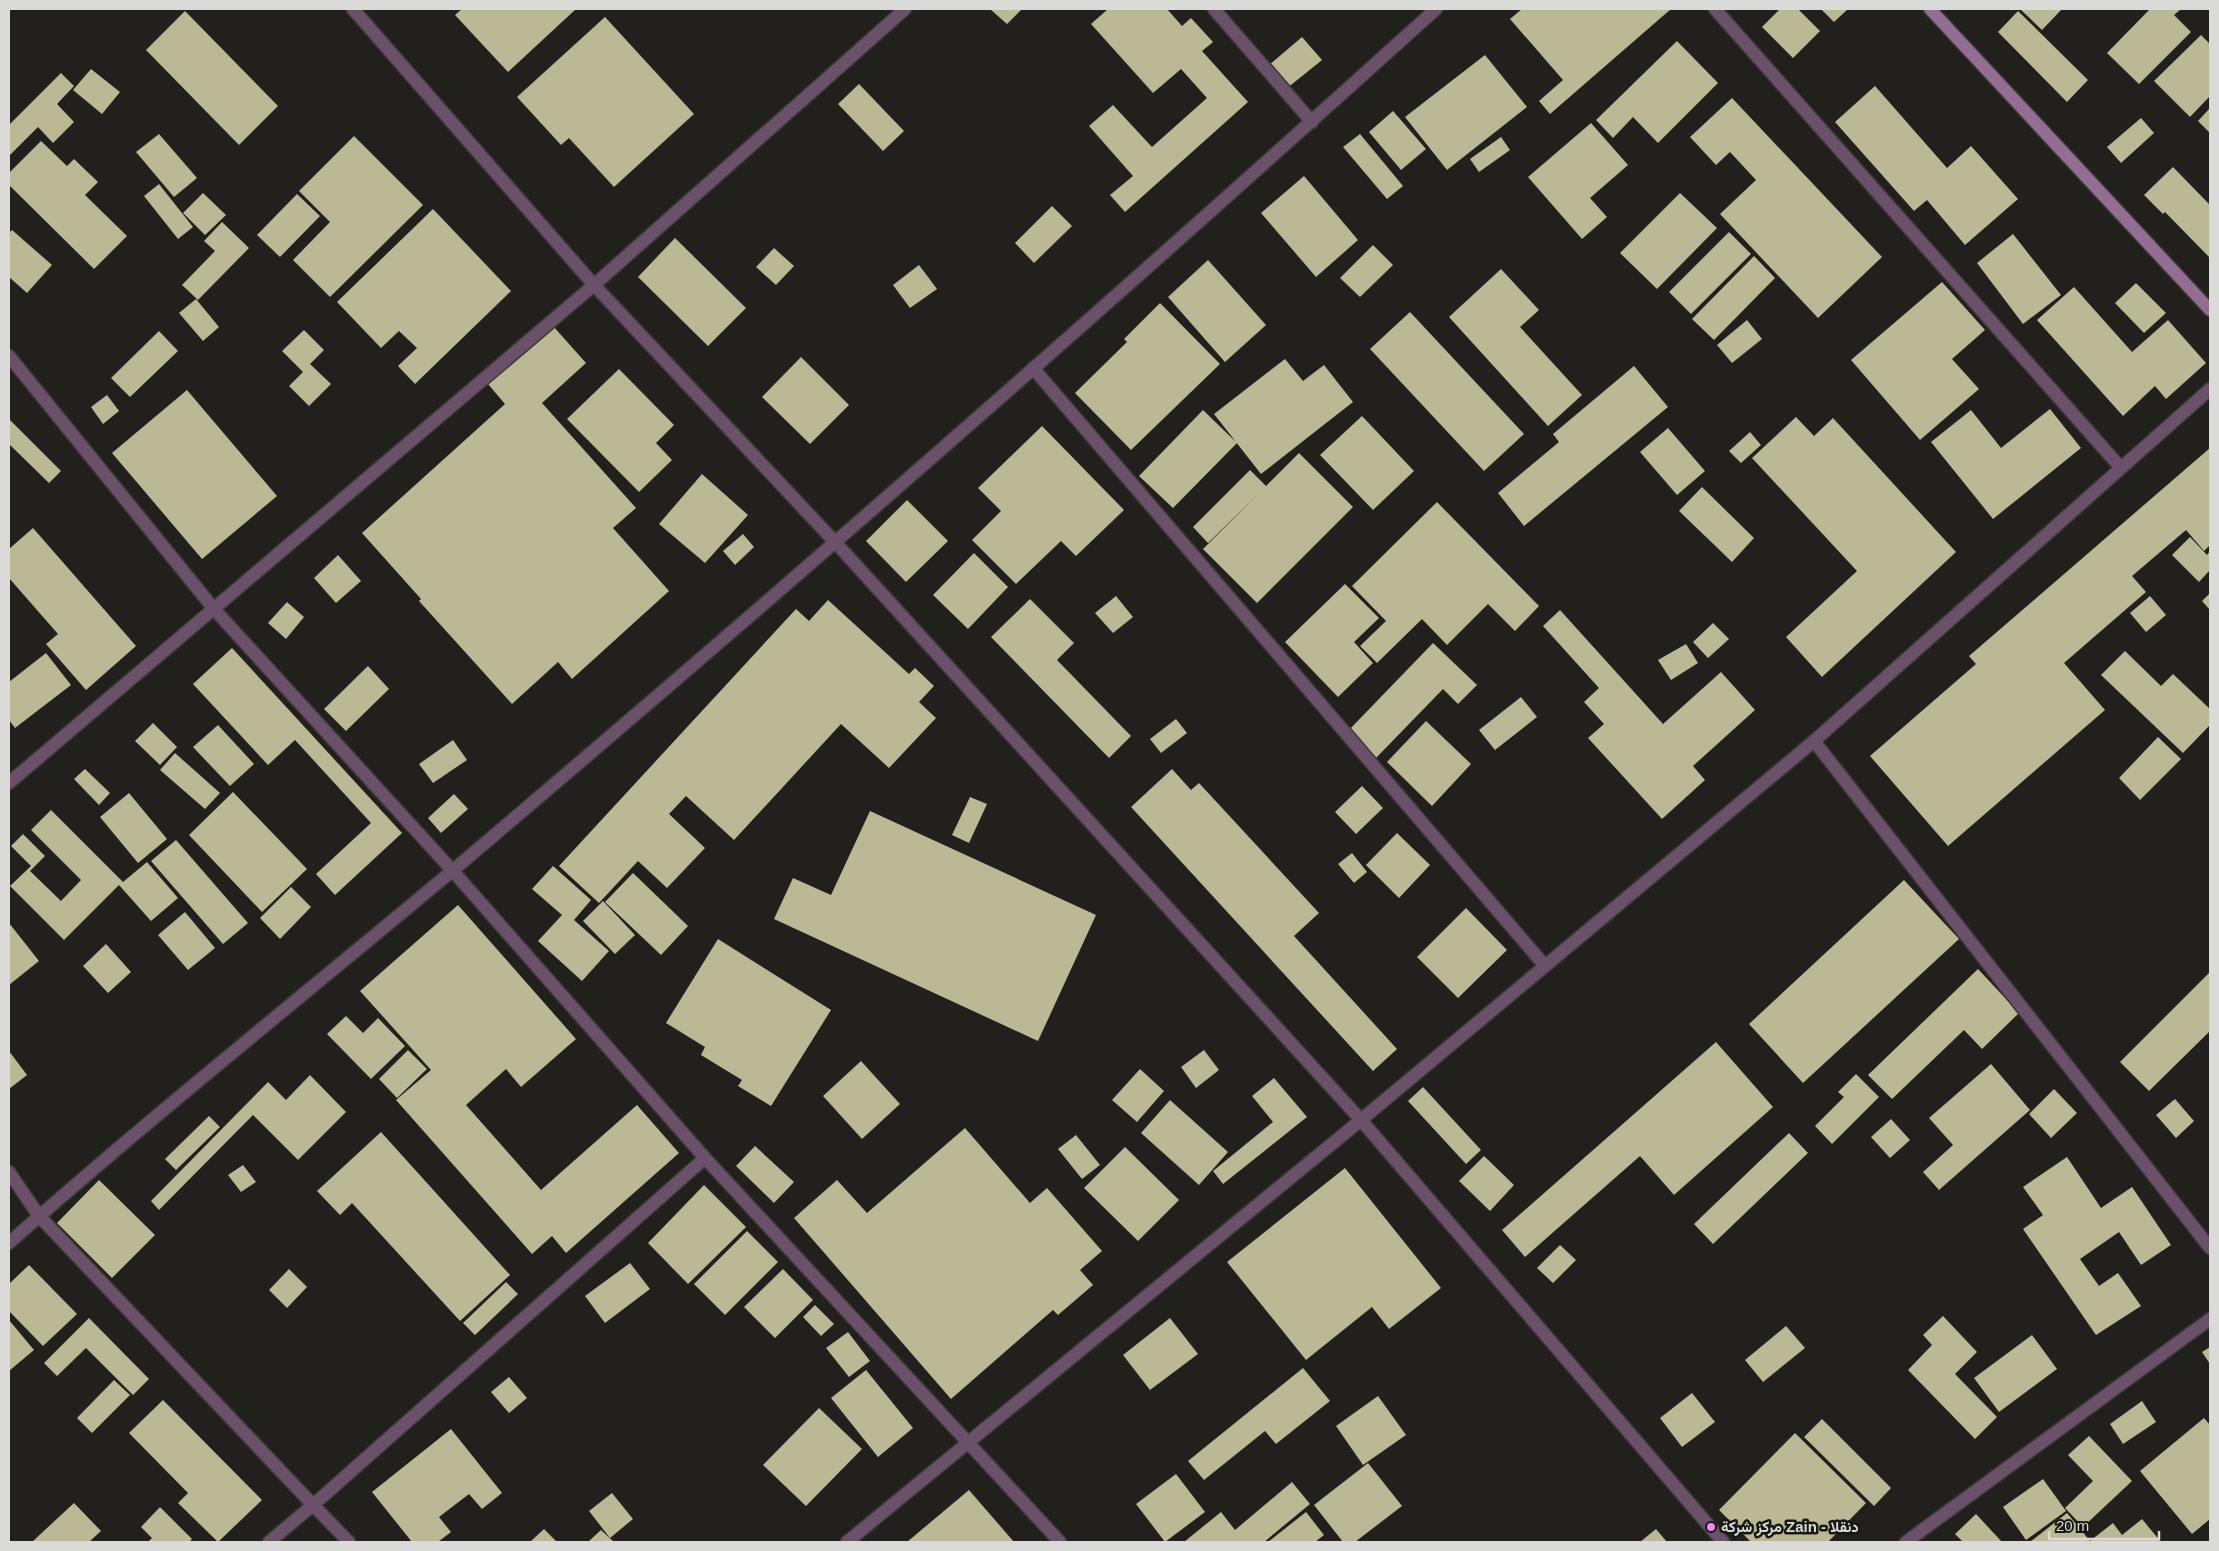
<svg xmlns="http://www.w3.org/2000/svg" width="2219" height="1551" font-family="Helvetica,Vazirmatn,sans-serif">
<rect width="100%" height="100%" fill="#21201d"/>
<path fill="#bab895" d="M462,9h114l-68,63 -53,-57z
M990,9h32l-15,15z
M1108,9h59l15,17 9,-8 22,24 -11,9 46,51 -123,110 -15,-17 23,-19 -44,-50 24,-21 39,42 55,-49 -26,-29 -28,24 -62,-69z
M1522,9h149l-121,105 -11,-13 24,-21 -53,-61z
M1780,9h18l22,22 -27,27 -31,-31z
M1821,9h27l-14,13z
M2020,9h42l-20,21z
M2150,9h31l-7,6 17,17 -52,52 -32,-31z
M185,11l93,95 -39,39 -93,-95z
M2018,11l70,69 -21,22 -69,-70z
M605,17l89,97 -80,73 -45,-49 -8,7 -44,-48z
M2201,35l9,9v52l-20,21 -36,-36z
M1302,37l20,23 -36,29 -18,-23z
M1677,41l41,42 -60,60 -25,-26 -20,21 -17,-18z
M1485,55l42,52 -80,63 -42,-53z
M91,69l29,23 -18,22 -29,-24z
M61,73l13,13 -17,18 17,18 -21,21 -15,-16 -29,29v-31z
M859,84l45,47 -21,20 -45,-47z
M1875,86l72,82 24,-22 47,53 -53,46 -38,-45 -13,11 -79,-89z
M1732,98l150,159 -64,61 -98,-104 36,-34 -26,-28 -14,13 -26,-28z
M2210,108v25l-12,-12z
M1393,111l33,38 -25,21 -32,-38z
M2141,118l13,15 -33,30 -14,-16z
M1591,123l37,42 -38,33 17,19 -25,22 -54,-62z
M159,134l38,44 -23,19 -38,-45z
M1360,134l43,52 -16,13 -44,-52z
M354,136l69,69 -93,92 -37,-37 37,-38 -31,-31z
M1501,137l9,13 -31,22 -9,-13z
M41,141l26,25 7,-7 24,23 -13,13 42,41 -33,33 -85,-84v-12z
M2173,167l37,38v53l-45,-46 -2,2 -19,-19z
M1304,176l54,64 -42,37 -55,-64z
M159,184l34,43 -15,12 -34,-43z
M203,193l23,22 -21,20 -22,-22z
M1680,193l37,35 -60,61 -37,-36z
M297,194l23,22 -40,41 -23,-22z
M1052,206l20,20 -38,37 -19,-20z
M433,209l78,82 -96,93 -17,-18 19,-18 -18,-17 -18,17 -44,-46z
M222,222l27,26 -51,52 -16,-15 33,-34 -11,-10z
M12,230l40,35 -25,28 -18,-16v-44z
M1729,232l22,22 -60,60 -22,-22z
M2013,234l48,61 -38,29 -46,-61z
M675,238l71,70 -38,38 -70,-69z
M1373,245l20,20 -33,32 -20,-19z
M774,248l20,18 -18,19 -20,-18z
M1754,256l21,22 -61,62 -22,-21z
M1208,260l58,65 -41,37 -57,-65z
M919,265l18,24 -27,19 -17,-23z
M1501,269l38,41 -19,17 62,68 -34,31 -99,-109z
M1942,282l43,48 -33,29 27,30 -59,51 -69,-80z
M2136,283l30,30 -22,20 -29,-30z
M2074,287l58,65 36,-32 38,43 -40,36 -11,-13 -32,30 -86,-96z
M196,299l23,28 -16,14 -24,-28z
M1160,303l60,61 -89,86 -56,-57 52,-51 -3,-3z
M1410,312l114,122 -40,37 -114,-122z
M1747,320l15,19 -30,24 -15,-18z
M553,326l33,37 -44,40 94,105 -23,20 56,63 -97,88 -14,-17 -46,42 -93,-103 2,-2 -59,-66 143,-129 -17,-20z
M304,330l20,20 -14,14 21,20 -22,22 -20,-20 14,-14 -21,-21z
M159,331l19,20 -48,46 -19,-19z
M801,357l48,48 -39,39 -48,-47z
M1285,359l18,22 21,-16 29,37 -92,72 -47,-60z
M1634,366l34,41 -144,119 -26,-33 61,-51 -6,-8z
M619,369l55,56 -18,18 16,17 -33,32 -72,-73z
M187,390l90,106 -75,63 -90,-106z
M107,395l12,16 -16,13 -12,-17z
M2050,409l31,39 -88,71 -62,-77 40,-32 30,38z
M1203,410l34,33 -64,65 -34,-32z
M1362,416l52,55 -41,39 -53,-55z
M1796,417l18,19 19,-18 123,134 -134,125 -36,-40 71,-66 -105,-113z
M9,419l52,52 -12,12 -40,-39z
M1042,426l82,84 -48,46 -15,-15 -45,43 -44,-44 29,-29 -23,-23z
M1668,428l37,43 -28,24 -37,-43z
M1750,432l11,13 -20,18 -12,-12z
M2210,448v97l-6,6 -18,-21 -54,46 14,16 -82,71 41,47 -157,136 -78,-90 106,-92 -7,-8z
M1299,453l54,54 -96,96 -54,-54 55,-55 -50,49 -15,-16 57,-57 16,16z
M702,474l46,41 -43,48 -46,-39z
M1702,487l52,51 -22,24 -53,-51z
M907,500l41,41 -42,41 -40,-41z
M1437,502l102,104 -24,25 -27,-27 -41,41 -25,-26 -45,44 -17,-17 26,-25 -34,-35z
M33,528l103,118 -50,44 -40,-46 12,-10 -49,-56v-29z
M743,534l11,13 -19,18 -12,-14z
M2190,537l17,18 3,-4v19l-11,12 -27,-27z
M974,553l34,34 -40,42 -35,-34z
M338,555l23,26 -25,22 -22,-25z
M1345,584l34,34 -25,24 19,21 -35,34 -53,-55z
M2210,593v17l-8,-9z
M1116,596l17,21 -20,16 -18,-20z
M2150,596l16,19 -20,17 -16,-19z
M1030,599l44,44 -17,17 74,76 -22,22 -118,-121z
M828,600l81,74 6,-6 19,18 -15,16 17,16 -47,50 -48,-44 -107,116 -48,-44 -17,18 36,34 -38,40 -29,-27 -39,42 -40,-37 237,-257 13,12z
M287,602l17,15 -18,22 -18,-16z
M1560,610l103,114 58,-52 34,38 -62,56 12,14 -43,39 -74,-81 16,-14 -20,-22 15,-14 -56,-62z
M1713,623l16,16 -21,19 -15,-16z
M1433,643l44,42 -19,19 -15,-15 -67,69 -28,-27z
M1686,644l12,19 -27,17 -13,-20z
M232,648l170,185 -67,62 -19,-21 55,-51 -76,-83 -27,25 -75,-81z
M2125,651l36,35 12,-12 37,35v16l-27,28 -82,-78z
M46,653l25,32 -56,43 -6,-8v-38z
M368,666l21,23 -43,42 -22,-22z
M1521,697l16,20 -42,33 -16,-20z
M1176,719l11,14 -26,20 -11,-14z
M1426,721l45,43 -39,42 -45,-44z
M153,723l24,24 -17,18 -25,-24z
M218,725l36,39 -24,22 -37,-39z
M2158,737l23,22 -41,41 -21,-22z
M453,740l14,20 -34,23 -14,-19z
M175,753l45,40 -15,16 -45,-39z
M85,769l25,24 -11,12 -25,-26z
M1172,769l19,21 8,-7 120,130 -25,23 103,113 -24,22 -242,-264z
M1362,786l21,22 -27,26 -21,-22z
M233,792l74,77 -45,43 -73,-77z
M129,793l38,46 -29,24 -38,-46z
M454,794l14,15 -27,24 -13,-15z
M970,797l17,7 -18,39 -17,-8z
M51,810l72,72 24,-20 31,36 -27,23 -32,-36 -55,55 -54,-54 21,-20 -20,-20 12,-12 22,22 -15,15 31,30 20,-21 -50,-50z
M870,811l226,104 -58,126 -264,-122 19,-41 38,17z
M1397,833l33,32 -31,33 -33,-33z
M176,840l72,83 -25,21 -72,-83z
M1352,853l15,19 -13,11 -16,-19z
M553,866l38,34 -17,20 35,31 -27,30 -44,-40 24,-26 -30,-26z
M633,873l55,53 -27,29 -56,-53z
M1904,880l55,59 -156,144 -54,-59z
M291,887l20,20 -31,32 -20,-21z
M603,901l32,34 -20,19 -32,-33z
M458,905l118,134 -55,48 -15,-18 -40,36 75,85 96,-85 42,48 -113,100 -14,-17 -20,18 -136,-154 35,-30 -71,-79z
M1466,908l41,42 -49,48 -41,-41z
M185,912l30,36 -27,22 -30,-35z
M9,923l30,38 -30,24z
M718,939l113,71 -60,96 -33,-20 4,-6 -41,-25 4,-8 -39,-24z
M106,944l25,28 -23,21 -25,-27z
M1978,969l41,44 -37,36 -18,-19 -72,69 -24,-24z
M2210,972v59l-61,60 -29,-29z
M346,1016l17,17 15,-15 27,28 -34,33 -44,-45z
M1716,1042l57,65 -99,88 -34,-39 -115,101 -23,-27z
M408,1050l19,19 -30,29 -18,-19z
M1204,1050l15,20 -23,18 -15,-21z
M9,1051l18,24 -18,14z
M861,1061l39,43 -38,35 -39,-43z
M1991,1064l39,46 -91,80 -16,-18 30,-27 -24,-27z
M1140,1069l24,22 -27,31 -25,-22z
M1856,1074l23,23 -47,47 -17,-18 29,-29 -6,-5z
M310,1075l36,37 -48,48 -45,-45 -94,95 -8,-9 117,-119 18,18z
M1274,1078l33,39 -84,67 -10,-13 60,-49 -21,-26z
M1423,1087l58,63 -15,14 -58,-63z
M2054,1089l23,24 -26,25 -22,-24z
M2175,1099l19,22 -18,17 -20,-23z
M1170,1100l58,52 -29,33 -58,-52z
M209,1116l11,11 -44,43 -11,-11z
M1891,1119l19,21 -20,18 -19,-21z
M965,1128l65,75 17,-15 55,63 -22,19 13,15 -35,30 -5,-5 -102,89 -157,-181 43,-38 30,33z
M381,1132l129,143 -50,46 -108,-118 -12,12 -23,-24z
M1789,1133l19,20 -95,91 -19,-20z
M1076,1135l24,30 -18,14 -24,-30z
M755,1146l39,36 -20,21 -38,-37z
M1125,1147l54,53 -41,41 -54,-53z
M1484,1156l30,29 -24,26 -31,-30z
M2067,1157l34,51 31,-21 39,58 -30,20 -22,-33 -39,27 19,27 19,-13 23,33 -45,29 -73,-106 20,-14 -20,-28z
M243,1165l13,17 -15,10 -13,-17z
M1345,1168l96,120 -52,41 -17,-22 -66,53 -79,-98z
M99,1180l56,55 -43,43 -55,-55z
M704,1185l42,42 -58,57 -40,-41z
M747,1231l31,31 -53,53 -31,-31z
M1560,1245l16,15 -23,23 -16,-15z
M630,1263l20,26 -45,34 -20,-27z
M29,1265l48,49 -34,32 -34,-35v-27z
M289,1269l18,18 -20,21 -18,-18z
M783,1269l30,31 -38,38 -31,-31z
M506,1282l12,12 -43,41 -12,-12z
M815,1305l19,19 -13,12 -18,-19z
M1943,1316l34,36 -22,22 42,43 -22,22 -67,-69 24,-25 -9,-10z
M89,1318l60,61 -16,16 -47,-47 -29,28 -13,-13z
M1170,1318l28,36 -48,36 -27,-35z
M9,1320l25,30 -25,21z
M1786,1326l19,22 -42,34 -18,-22z
M848,1332l22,29 -21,16 -23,-29z
M2032,1335l25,34 -58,43 -25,-34z
M2210,1347v17l-8,-12z
M1303,1368l27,33 -54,43 -11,-13 -61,49 -16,-19z
M866,1370l47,58 -35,29 -47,-59z
M509,1377l18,21 -18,15 -18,-21z
M114,1380l16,15 -38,38 -15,-15z
M1692,1393l23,29 -33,25 -22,-29z
M1378,1396l28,39 -43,30 -27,-39z
M163,1400l99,100 -44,42 -40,-39 10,-10 -59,-60z
M2142,1401l14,21 -33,22 -13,-20z
M819,1408l43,41 -56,57 -43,-41z
M2204,1418l6,7v94l-18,15 -52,-63z
M1822,1419l69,69 -17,18 -70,-69z
M451,1429l51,64 -20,16 -13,-15 -30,23 12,15 -13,10h-26l-40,-50z
M1795,1433l71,70 -38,39h-77l-32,-32z
M2089,1436l43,45 -49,46 -18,-19 28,-27 -25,-26z
M1368,1463l34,43 -47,36h-12l-29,-37z
M1176,1474l29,38 -40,30 -29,-38z
M2043,1479l23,32 -40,29 -23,-33z
M1292,1482l18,22 -46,38h-80l37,-30 14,18z
M969,1490l45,52h-107z
M612,1493l21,26 -23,19 -21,-27z
M74,1503l27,28 -12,11h-57z
M160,1507l32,32 -3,3h-41l4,-4 -11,-11z
M1306,1512l18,23 -9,7h-47z
M2067,1513l23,28 23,-18 9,12 20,-16 19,23h-131z
M1976,1514l26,28h-39l-8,-8z
M544,1529l13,13h-27z
M1656,1529l11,13h-27z
M601,1530l13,12h-26z"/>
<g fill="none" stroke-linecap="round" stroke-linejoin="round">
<defs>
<path id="minor" d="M1214,9l98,113
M1715,9l406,459
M9,356l205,253 238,261 253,288
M1033,368l512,598
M1814,741l396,507
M9,783l585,-498 311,-276
M9,1172l30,44 274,289 -44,37
M349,1542l-36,-37 392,-347 355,384
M847,1542l514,-422 453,-379 396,-352
M1906,1542l304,-223"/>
<path id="tertiary" d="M353,9l241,276 241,257 526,578 362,422
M9,1243c144,-128 295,-248 443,-372 333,-282 661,-570 984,-862"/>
<path id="secondary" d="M1930,9l280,301"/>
</defs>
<use href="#minor" stroke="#3b3a37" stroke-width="15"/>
<use href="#tertiary" stroke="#3b3a37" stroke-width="15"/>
<use href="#secondary" stroke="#3b3a37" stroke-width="15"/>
<use href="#minor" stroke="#6a5169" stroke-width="12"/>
<use href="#tertiary" stroke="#6a5169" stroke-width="12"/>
<use href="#secondary" stroke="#946d92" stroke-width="12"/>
</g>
<circle fill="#f38af2" stroke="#171714" stroke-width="2" cx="1711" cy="1527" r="5"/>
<g text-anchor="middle" stroke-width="5" stroke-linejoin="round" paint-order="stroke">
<g font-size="15" font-weight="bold" fill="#dadad8" stroke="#171714" text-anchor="start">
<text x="1721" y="1532">مركز شركة Zain - دنقلا</text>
</g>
</g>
<rect width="2219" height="1551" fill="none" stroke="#dadad8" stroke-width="20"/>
<path d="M2049 1531v8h110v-8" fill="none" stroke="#dadad8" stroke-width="2.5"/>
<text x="2056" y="1531" font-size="15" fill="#dadad8" stroke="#171714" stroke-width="4" paint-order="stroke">20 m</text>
</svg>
